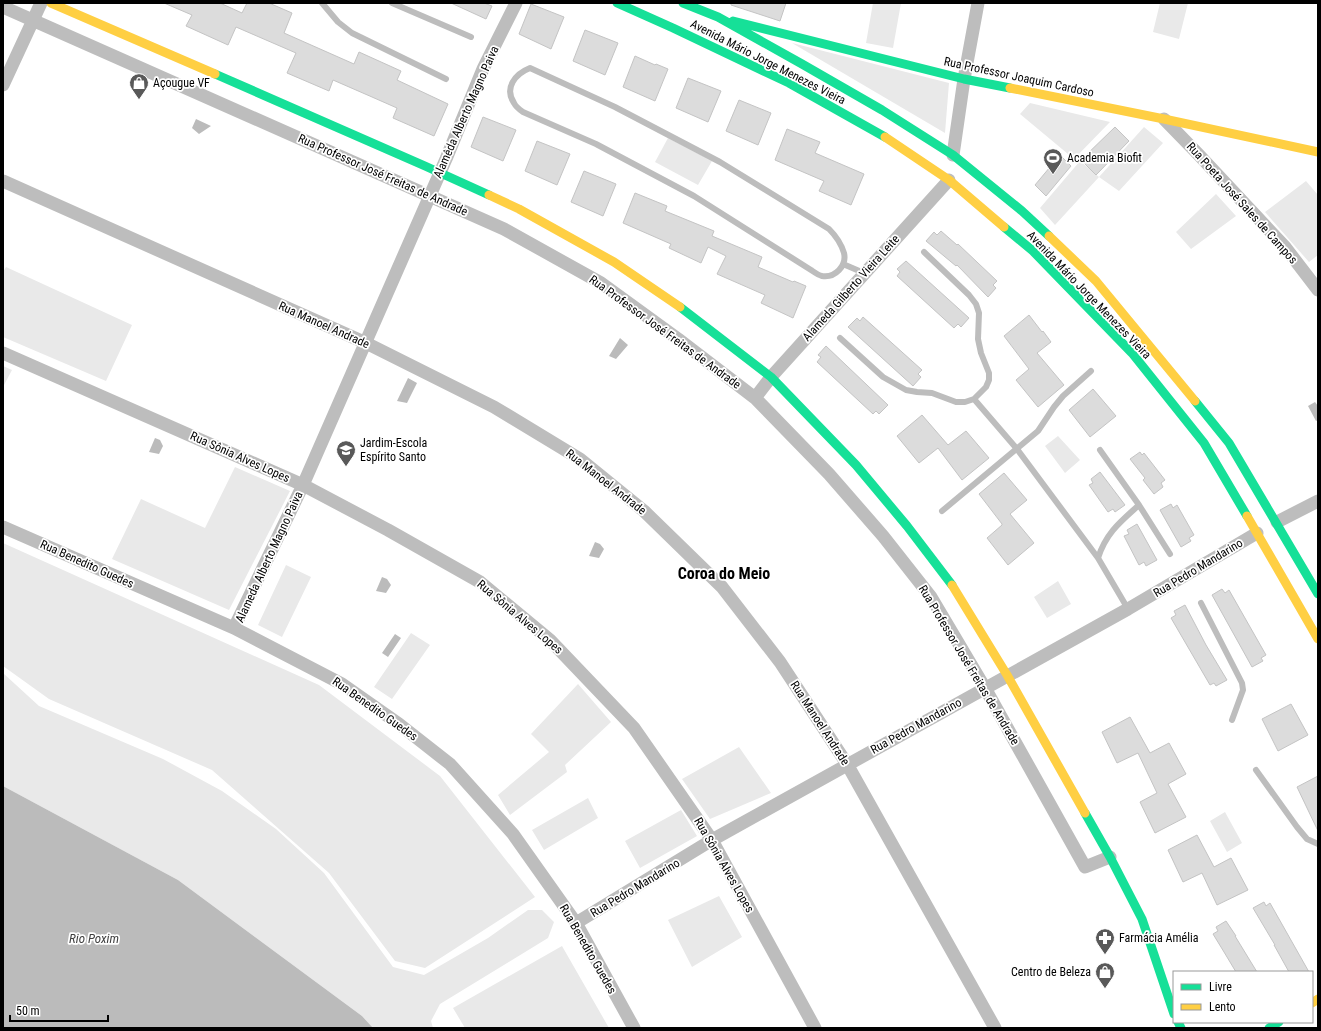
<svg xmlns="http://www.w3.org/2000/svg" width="1321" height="1031" font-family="'Roboto Condensed',sans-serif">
<rect width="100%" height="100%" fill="#fff"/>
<path fill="#e9e9e9" d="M873,3h28l-8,45 -27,-5z
M1160,3h28l-9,36 -26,-7z
M792,43l157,40 -4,50z
M1030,103l80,19 -36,37 -54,-45z
M1144,127l19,16 -44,48 -20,-14 -44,48 -15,-17 40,-47 19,16z
M668,138l44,23 -14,24 -43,-23z
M1306,181l12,14v60l-9,7 -44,-50z
M1216,194l20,22 -45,33 -15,-17z
M6,267l126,58 -26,56 -103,-44v-65z
M3,366l9,4 -9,17z
M1058,436l22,24 -15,13 -20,-27z
M235,467l55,24 -61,119 -117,-51 29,-60 64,29z
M3,543l316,142 121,91 95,121 -110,71 -30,-7 -66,-88 -117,-103 -163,-71 -46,-33z
M286,565l25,12 -29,60 -24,-12z
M1058,581l13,23 -24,14 -13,-21z
M411,633l19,12 -38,54 -18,-12z
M3,673l36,33 124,53 59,32 54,38 48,44 69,94 31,8 64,-37 40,-28h14l12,12 -6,16 -108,66 -9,17 2,7h-60l-11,-12 -184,-136 -175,-94z
M578,684l33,38 -46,43 2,7 -57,43 -12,-20 51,-43 -18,-18z
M739,747l32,46 -61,26 -28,-40z
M588,798l10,20 -54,32 -12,-20z
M681,810l16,26 -57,32 -15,-27z
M1225,812l17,31 -15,9 -17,-31z
M719,896l23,41 -50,30 -24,-47z
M562,946l47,82h-144l-12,-20z"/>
<path fill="#bbb" d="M196,119l15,7 -12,8 -7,-6z
M620,338l8,7 -12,14 -7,-3z
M408,378l9,5 -10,20 -10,-2z
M1315,402l3,4v14l-2,1 -8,-15z
M155,438l5,2 3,6 -4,8 -10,-2z
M595,542l5,2 4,5 -5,9 -10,-2z
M382,577l5,2 4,6 -5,8 -10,-2z
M395,634l6,4 -13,19 -6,-4z
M3,786l175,94 184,136 11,12h-370z"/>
<path fill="#dcdcdc" stroke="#c4c4c4" d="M164,3h56l22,10 5,-10h22l23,10 -8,20 70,31 5,-12 42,19 -4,9 51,24 -14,32 -41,-18 4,-10 -25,-11 -39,-17 -4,11 -42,-18 9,-20 -60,-26 -8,18 -42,-19 6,-11z
M451,3h33l8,3 -6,13z
M731,3h55l-6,18 -49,-16z
M531,4l33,13 -13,32 -32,-15z
M585,30l33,13 -13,32 -32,-14z
M635,56l20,9 1,-1 12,5 -13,32 -32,-14z
M688,78l33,13 -13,31 -32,-14z
M739,100l32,13 -13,32 -32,-14z
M483,117l33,13 -13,31 -32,-14z
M1115,127l14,14 -33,34 -15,-15z
M787,129l33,13 -5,11 49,21 -13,31 -32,-14 5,-10 -49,-21z
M537,141l33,13 -13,31 -32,-14z
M1060,155l11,11 -25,30 -11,-11z
M584,171l32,13 -13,32 -32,-14z
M635,193l32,13 -2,5 49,20 -2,5 50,21 -4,10 35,15 1,-1 12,5 -13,32 -32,-15 4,-8 -48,-21 9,-18 -18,-9 -7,16 -32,-15 2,-4 -48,-21z
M941,231l16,14 1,-1 39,37 -4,4 3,3 -8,9 -31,-32 -1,1 -30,-25 8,-9 3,3z
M906,261l63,57 -8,9 -3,-3 -4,4 -57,-52 3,-4 -3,-3z
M1029,315l13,17 1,-1 8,11 -14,11 27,32 -26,22 -22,-27 13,-11 -25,-33z
M863,317l59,53 -4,4 3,3 -8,9 -65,-59 9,-9 3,3z
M826,346l62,59 -9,9 -3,-3 -3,3 -56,-52 4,-5 -3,-2z
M1093,389l23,27 -26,21 -21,-27z
M922,415l26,30 18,-14 23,27 -27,22 -24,-32 -19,15 -22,-27z
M1140,452l2,3 2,-2 21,27 -4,3 2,4 -9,7 -11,-14 2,-2 -15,-19z
M1100,472l25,33 -10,7 -2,-3 -5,3 -19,-27 4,-2 -2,-4z
M1004,473l23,27 -17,14 24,29 -26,22 -21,-27 15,-13v-1l-23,-30z
M1171,504l2,4 4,-3 17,30 -5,3 2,3 -10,6 -21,-37z
M1137,524l20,36 -11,6 -2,-4 -5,3 -15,-29 5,-2 -2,-4z
M1222,589l3,4 4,-3 37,65 -5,3 2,3 -11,6 -40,-72z
M1185,605l21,40 21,35 -11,6 -2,-3 -4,2 -39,-67 5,-3 -2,-4z
M1291,704l17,31 -30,16 -16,-32z
M1130,717l20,36 19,-10 17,31 -18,10 18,33 -31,16 -15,-31 17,-9 -19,-40 -21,10 -15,-31z
M1318,776v55l-21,-44z
M1197,835l17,32 17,-9 17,32 -31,15 -15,-32 -19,9 -15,-32z
M1264,902l2,4 4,-3 39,69h-20l-15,-27h1l-22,-37z
M1226,921l10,15h-1l22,36h-21l-12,-20 -11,-18 5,-3 -2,-4z"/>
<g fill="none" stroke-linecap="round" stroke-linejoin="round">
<path stroke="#bdbdbd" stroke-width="6" d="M322,3l16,19 14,11 94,46
M392,3l79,34
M530,68l85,39 105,55 109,67c7,7 12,14 15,24 3,13 -9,25 -22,23 -4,-1 -8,-4 -11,-6l-117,-74 -98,-52 -73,-32c-3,-2 -7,-5 -9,-9 -10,-15 1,-29 16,-35z
M843,264l21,9
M840,338l43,39 23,13 11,2 15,1 24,9h9l9,-3 12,-12 3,-7v-7l-8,-20 -3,-14 1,-26 -3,-9 -7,-9 -45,-43
M974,399l43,50 81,109 30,51
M1100,450l39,55 31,49
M942,511l96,-80 16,-24 9,-11 28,-25
M1098,558c8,-25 22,-36 41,-53
M1201,603l41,80 1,7 -11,30
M1256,770l41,57 10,12 11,5"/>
<path stroke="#bdbdbd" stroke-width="13" d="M3,7l501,222 97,54 77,56 77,59 74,76 54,62 48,61 54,91 100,179 25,-10
M3,85l38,-82
M1164,119l35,36 86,92 33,43
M953,155l11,-76 14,-76
M3,181l363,162 128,64 86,52 64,52 78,76 58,75 67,102 148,264
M3,353l300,132 85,45 92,52 70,58 84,88 78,112 103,188
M755,398l16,-21 178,-197
M1277,522l41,-21
M3,527l231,101 108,56 57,40 51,40 63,70 63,89 58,105
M234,628l69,-143 143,-326 37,-90 33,-66
M576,923l136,-83 416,-231 129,-76"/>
<path stroke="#16e098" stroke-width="9" d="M617,3l56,25 116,55 96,54
M683,3l35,14 84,47 80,46 71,45 69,56 27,25
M733,21l231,58 46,9
M215,74l210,92 64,29
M1004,227l29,24 99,102 72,90 43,73
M680,307l91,70 85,88 51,61 45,59
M1195,401l34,42 89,151
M1085,813l25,44 32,62 32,95
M1178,1022l3,6
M1269,1028l10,-6"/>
<path stroke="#ffcf43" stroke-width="9" d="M51,3l164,71
M1010,88l154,31 154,33
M885,137l64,43 55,47
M489,195l30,14 95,53 66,45
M1049,236l47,45 99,120
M1247,516l71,123
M952,585l55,90 78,138
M1312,1003l6,-4"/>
</g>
<defs>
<symbol id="shop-pin" viewBox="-11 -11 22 30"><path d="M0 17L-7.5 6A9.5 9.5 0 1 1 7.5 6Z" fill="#595959" stroke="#fff"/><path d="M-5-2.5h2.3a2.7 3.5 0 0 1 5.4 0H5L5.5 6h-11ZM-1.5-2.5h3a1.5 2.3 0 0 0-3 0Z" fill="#fff"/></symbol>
<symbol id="stadium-pin" viewBox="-11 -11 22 30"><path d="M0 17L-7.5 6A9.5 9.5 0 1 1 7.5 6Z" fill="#595959" stroke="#fff"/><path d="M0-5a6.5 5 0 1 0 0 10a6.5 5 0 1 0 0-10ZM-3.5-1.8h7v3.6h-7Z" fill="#fff"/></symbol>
<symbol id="school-pin" viewBox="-11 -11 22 30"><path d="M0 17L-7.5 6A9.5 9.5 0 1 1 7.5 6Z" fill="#595959" stroke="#fff"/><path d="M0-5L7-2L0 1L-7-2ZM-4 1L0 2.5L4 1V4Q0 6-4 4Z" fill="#fff"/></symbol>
<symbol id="pharmacy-pin" viewBox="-11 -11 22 30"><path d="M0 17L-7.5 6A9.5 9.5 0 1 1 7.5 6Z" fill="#595959" stroke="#fff"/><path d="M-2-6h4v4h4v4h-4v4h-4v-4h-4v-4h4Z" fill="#fff"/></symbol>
</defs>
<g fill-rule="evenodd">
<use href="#shop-pin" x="128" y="72" width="22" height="30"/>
<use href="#stadium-pin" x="1042" y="147" width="22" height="30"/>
<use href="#school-pin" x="335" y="439" width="22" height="30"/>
<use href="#pharmacy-pin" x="1094" y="927" width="22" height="30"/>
<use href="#shop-pin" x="1094" y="961" width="22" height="30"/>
</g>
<g text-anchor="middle" stroke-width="3.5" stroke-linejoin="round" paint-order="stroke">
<g font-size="12" fill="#000" stroke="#fff">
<text transform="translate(768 62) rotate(27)" y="4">Avenida Mário Jorge Menezes Vieira</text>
<text transform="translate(1019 77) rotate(12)" y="4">Rua Professor Joaquim Cardoso</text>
<text transform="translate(466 112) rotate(-66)" y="4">Alamêda Alberto Magno Paiva</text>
<text transform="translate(383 175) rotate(24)" y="4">Rua Professor José Freitas de Andrade</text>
<text transform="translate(1242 203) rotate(48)" y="4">Rua Poeta José Sales de Campos</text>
<text transform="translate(851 288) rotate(-48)" y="4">Alameda Gilberto Vieira Leite</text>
<text transform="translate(1089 295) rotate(46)" y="4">Avenida Mário Jorge Menezes Vieira</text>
<text transform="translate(324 325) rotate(24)" y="4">Rua Manoel Andrade</text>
<text transform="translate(665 332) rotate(36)" y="4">Rua Professor José Freitas de Andrade</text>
<text transform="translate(240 457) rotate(24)" y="4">Rua Sônia Alves Lopes</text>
<text transform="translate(606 482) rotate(38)" y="4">Rua Manoel Andrade</text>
<text transform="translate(269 557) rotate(-65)" y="4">Alameda Alberto Magno Paiva</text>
<text transform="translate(87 564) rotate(24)" y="4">Rua Benedito Guedes</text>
<text transform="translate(1198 568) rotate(-31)" y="4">Rua Pedro Mandarino</text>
<text transform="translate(520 617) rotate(40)" y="4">Rua Sônia Alves Lopes</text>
<text transform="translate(969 665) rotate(59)" y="4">Rua Professor José Freitas de Andrade</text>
<text transform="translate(375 709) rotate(35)" y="4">Rua Benedito Guedes</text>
<text transform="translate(820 723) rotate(57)" y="4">Rua Manoel Andrade</text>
<text transform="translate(916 726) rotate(-29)" y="4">Rua Pedro Mandarino</text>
<text transform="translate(724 865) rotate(60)" y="4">Rua Sônia Alves Lopes</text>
<text transform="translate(635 888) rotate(-31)" y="4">Rua Pedro Mandarino</text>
<text transform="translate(588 949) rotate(60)" y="4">Rua Benedito Guedes</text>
</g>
<g font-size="12" fill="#000" stroke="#fff" text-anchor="start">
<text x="153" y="87">Açougue VF</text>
<text x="1067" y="162">Academia Biofit</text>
<text x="360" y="447">Jardim-Escola<tspan x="360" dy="14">Espírito Santo</tspan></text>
<text x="1119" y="942">Farmácia Amélia</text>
<text x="1091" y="976" text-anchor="end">Centro de Beleza</text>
</g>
<g font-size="13" font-style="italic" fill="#3f3f3f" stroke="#fff">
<text x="94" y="943">Rio Poxim</text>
</g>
<g font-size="16" font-weight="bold" fill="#000" stroke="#fff">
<text x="724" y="579">Coroa do Meio</text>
</g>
</g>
<rect width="1321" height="1031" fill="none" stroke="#000000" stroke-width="8"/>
<rect x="1173" y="971" width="140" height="52" fill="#ffffff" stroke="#999999"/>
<rect x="1181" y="984" width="20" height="6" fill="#16e098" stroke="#999999"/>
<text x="1209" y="991" font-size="12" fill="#000000">Livre</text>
<rect x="1181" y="1004" width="20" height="6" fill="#ffcf43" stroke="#999999"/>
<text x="1209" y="1011" font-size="12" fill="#000000">Lento</text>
<path d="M10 1015v6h98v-6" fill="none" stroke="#000000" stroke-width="2"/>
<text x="16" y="1015" font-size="12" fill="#000000" stroke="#ffffff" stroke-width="3" paint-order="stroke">50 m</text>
</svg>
